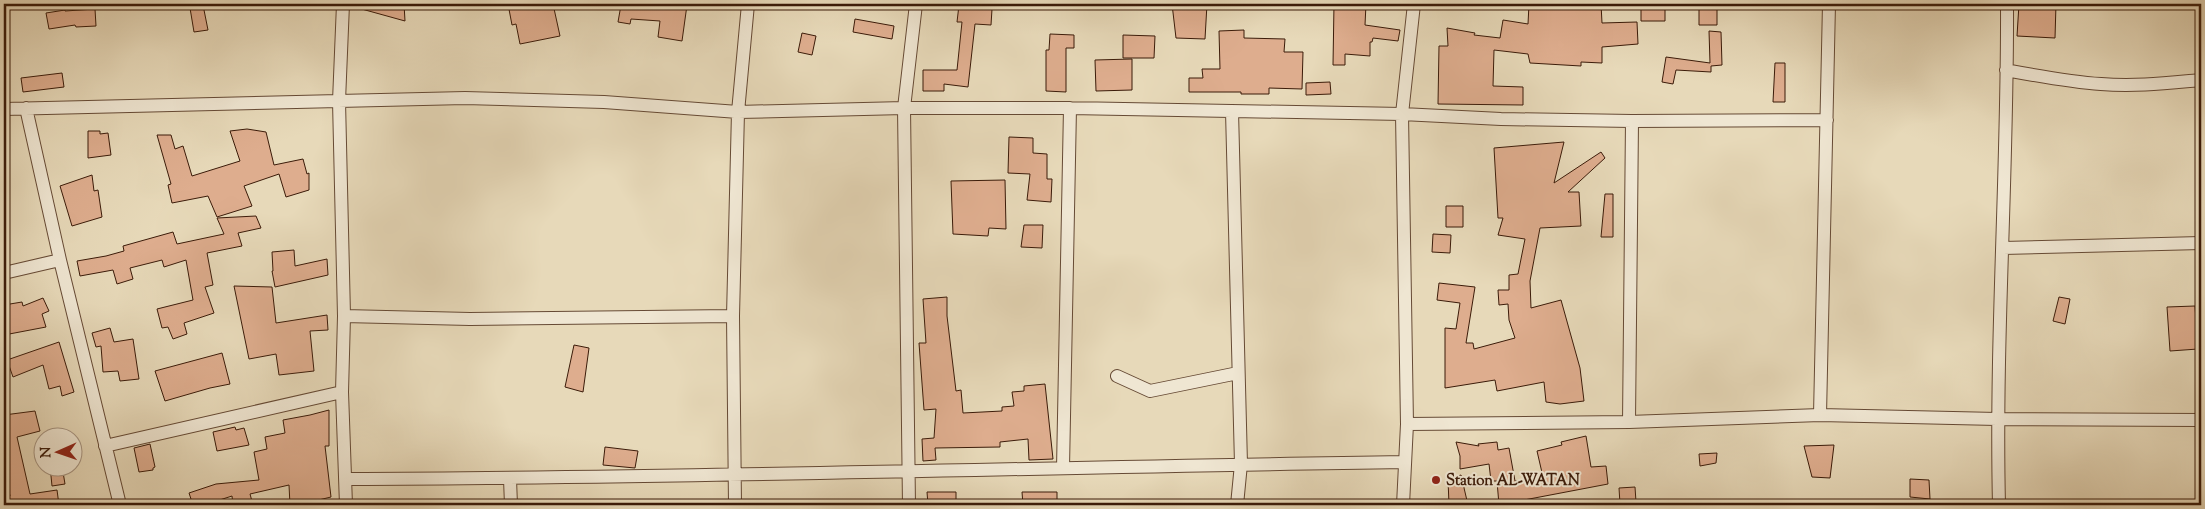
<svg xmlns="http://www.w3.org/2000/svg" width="2205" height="509" font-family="'Sorts Mill Goudy',serif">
<rect width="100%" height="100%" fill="#e7d9b9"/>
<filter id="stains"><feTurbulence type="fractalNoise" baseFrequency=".004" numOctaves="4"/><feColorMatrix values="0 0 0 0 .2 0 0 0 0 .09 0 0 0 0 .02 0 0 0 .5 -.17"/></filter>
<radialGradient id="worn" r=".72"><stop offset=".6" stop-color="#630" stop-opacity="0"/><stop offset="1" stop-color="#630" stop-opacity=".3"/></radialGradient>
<path fill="#dead8e" stroke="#3b1b09" d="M358,4h46l1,17 -47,-13z
M508,4h45l7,32 -40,8 -4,-20 -4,1z
M631,4l56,1 -5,36 -24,-4 2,-16 -29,-2 -1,5 -12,-2 3,-17z
M1172,4h35l-2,35 -29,-1z
M1334,4h32l-1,21 35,5 -2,11 -25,-3 -1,4h-2v14l-25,-2v11h-12z
M1529,4h72l1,19 35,-1 1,22 -36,3v16l-21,-1v4l-51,-3 -2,-9 -34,-4 -1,36 30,1v18l-85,-1 1,-58h9l-1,-18 28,5 -1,2 26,3 3,-18 25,4z
M1699,4h18v21h-18z
M2019,4h37l-1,34 -38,-2z
M203,5l5,25 -14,2 -4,-24z
M959,5l33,4 -1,16 -16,-1 -7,63 -24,-3v7h-21v-21h34l5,-48h-5z
M1641,6h24v15h-24z
M95,9l1,17 -20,1 -1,-2 -26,4 -3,-16 19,-3v1z
M855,19l39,7 -2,13 -39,-7z
M1244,30v8l41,1 -1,13h19l-1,37 -33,-1v6h-28v-2h-52v-14h14l-1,-9h18l-1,-38z
M1709,31l12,1 1,33 -11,1v6l-35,-2 -3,14 -11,-2 4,-25 44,6z
M802,33l14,3 -4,19 -14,-3z
M1050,34l24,1v13h-8v44l-20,-1v-41h3z
M1123,35l32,1 -1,22h-31z
M1132,59v31l-36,1 -1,-31z
M1775,63h10v39h-12z
M62,73l2,14 -41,5 -2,-14z
M1330,82l1,12 -25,1v-12z
M247,129l19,3 8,33 29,-6 4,15 2,-1v17l-23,7 -7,-23 -35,12 8,20 -35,11 -9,-21 -36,7 -4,-18 3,-1 -14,-49h14l4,14 8,-3 9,30 48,-15 -10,-30z
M88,131h12v3l8,-1 3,22 -23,3z
M1009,137l24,1v15l14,1v25h5l-1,23 -24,-2 3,-26 -22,-1z
M1564,142l-10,41 47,-31 4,6 -37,34h11l2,34 -41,2 -10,53 1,27 30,-8 19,68 4,33 -24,3 -14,-2 -2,-20 -47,9 -2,-11 -50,8v-60l11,1 4,-26 -23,-3 2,-17 36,4 -9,56h7l1,6 41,-11 -6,-18 -1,-16 -9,1 -1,-15h11v-15l9,-1 7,-35 -27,-4 5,-17h-5l-4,-70z
M92,175l2,16 4,-1 4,27 -30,9 -12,-40z
M1005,180l1,49 -17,-1 -1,8 -35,-2 -2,-53z
M1605,194h8v43h-12z
M1446,206h17v21h-17z
M256,216l5,12 -23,5 4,13 -35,7 6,32 -8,2 9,26 -30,10 3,11 -14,5 -5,-12 -6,1 -5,-19 36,-9 -7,-40 -22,7 -2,-7 -32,8 3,11 -16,5 -4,-14 -33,6 -3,-15 29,-5 18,-5 -1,-5 50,-14 4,12 47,-10 -7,-16z
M1024,225h19l-1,23 -21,-1z
M1433,234l18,1 -1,18 -18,-1z
M294,250l1,16 32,-7 1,16 -53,12 -3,-16h1l-1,-19z
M234,286l38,1 4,36 51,-8 1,15 -18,1 4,40 -35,4 -3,-21 -27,5z
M947,297v19l9,75 5,-1 2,23 39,-2v-4l12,-1 -2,-14 12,-1v-5l21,-2 8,75 -24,1 -1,-21 -28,3v5l-65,1 1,12 -13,1 -1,-22 12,-1 2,-29 -12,1 -5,-67h7l-3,-44z
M2059,297l11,2 -5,25 -12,-3z
M43,298l6,13 -7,3 4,13 -42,8v-30l18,-3 1,4z
M2195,306l3,43 -28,2 -3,-44z
M110,328l4,14 19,-3 6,40 -19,2 -2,-10 -15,1 -2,-26 -5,1 -4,-14z
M59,342l15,50 -12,4 -2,-10 -11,3 -6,-24 -30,12 -6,-17z
M574,345l15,3 -6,44 -18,-5z
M222,353l8,31 -20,4 -45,13 -10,-30z
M329,410v36h-4l6,51 -33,8h-8l-1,-20 -39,9 3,11h-20l-1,-9 -28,9h-11l-4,-12 27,-9 43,-4 -5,-28 13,-3 -2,-12 20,-4 -2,-13 27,-5z
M35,411l5,20 -23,6 13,57 27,-4 2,15h-55v-8l6,-1 -6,-28v-53z
M235,427l1,3 8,-2 5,17 -32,6 -4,-19z
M1586,436l5,31 15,-1 2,18 -84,16v5h-25l-2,-24h-6l-2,-17 -29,5v-13l-4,-14 23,4 -1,-2 19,-2 1,8 11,-2 6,33 28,-4 -6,-26 25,-6 -1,-3z
M150,444l5,23 -2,1v2l-14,2 -5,-24z
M1834,445l-4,33 -18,-1 -8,-31z
M605,447l33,4 -3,17 -32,-3z
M1717,453l-1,10 -16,3 -1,-12z
M50,466h12l3,18 -13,2z
M1461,475l7,30h-19l-1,-26z
M1910,479l19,1 1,19 -20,-2z
M1635,487l1,15 -16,2 -1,-16z
M927,492h29v13h-28z
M1022,492h35v13h-34z"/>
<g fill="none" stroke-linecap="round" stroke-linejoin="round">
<defs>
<path id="street" d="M343,4l-4,97 5,215 -2,76 4,113
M2006,70c32,6 63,12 95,14 33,3 67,-1 100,-4
M26,108l34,152 60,245
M4,109l461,-11 139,4 134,10 166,-4h166l332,6 99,5 131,2 195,-1
M1232,111l9,353 -4,41
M2003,248l198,-5
M4,273l56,-13
M344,316l126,3 263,-3
M1117,376l33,15 88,-18
M1820,415l9,-411
M1629,422l3,-301
M1407,424l222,-2 191,-7 177,4 204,1
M105,446l237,-54
M1063,468l7,-360
M347,479c352,-1 705,-12 1057,-17
M510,479l1,26
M735,505l-2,-189 5,-204 10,-108
M909,505l-5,-397 12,-104
M1403,505l4,-81 -5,-310 12,-110
M1999,505c-4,-167 9,-334 8,-501"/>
</defs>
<use href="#street" stroke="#664a35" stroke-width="14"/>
<use href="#street" stroke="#efe6d2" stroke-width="12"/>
</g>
<circle fill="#8f2418" stroke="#efe6d2" stroke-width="2" cx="1436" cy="480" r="5"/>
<g text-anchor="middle" stroke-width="4" stroke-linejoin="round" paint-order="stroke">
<g font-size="15" font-weight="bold" fill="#3b1b09" stroke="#efe6d2" text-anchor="start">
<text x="1446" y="485">Station AL-WATAN</text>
</g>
</g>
<rect width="2205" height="509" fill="none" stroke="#e7d9b9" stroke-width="20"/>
<rect x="5" y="5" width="2195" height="499" fill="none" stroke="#3b1b09" stroke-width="2.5"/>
<rect x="10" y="10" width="2185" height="489" fill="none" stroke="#3b1b09"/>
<g transform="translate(58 452) rotate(268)"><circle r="24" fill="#efe6d2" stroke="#a79582"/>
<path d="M0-4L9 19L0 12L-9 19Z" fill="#8f2418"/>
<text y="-8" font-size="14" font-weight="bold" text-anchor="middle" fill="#3b1b09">N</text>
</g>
<rect width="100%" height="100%" filter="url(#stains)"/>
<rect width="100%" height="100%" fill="url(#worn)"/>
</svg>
